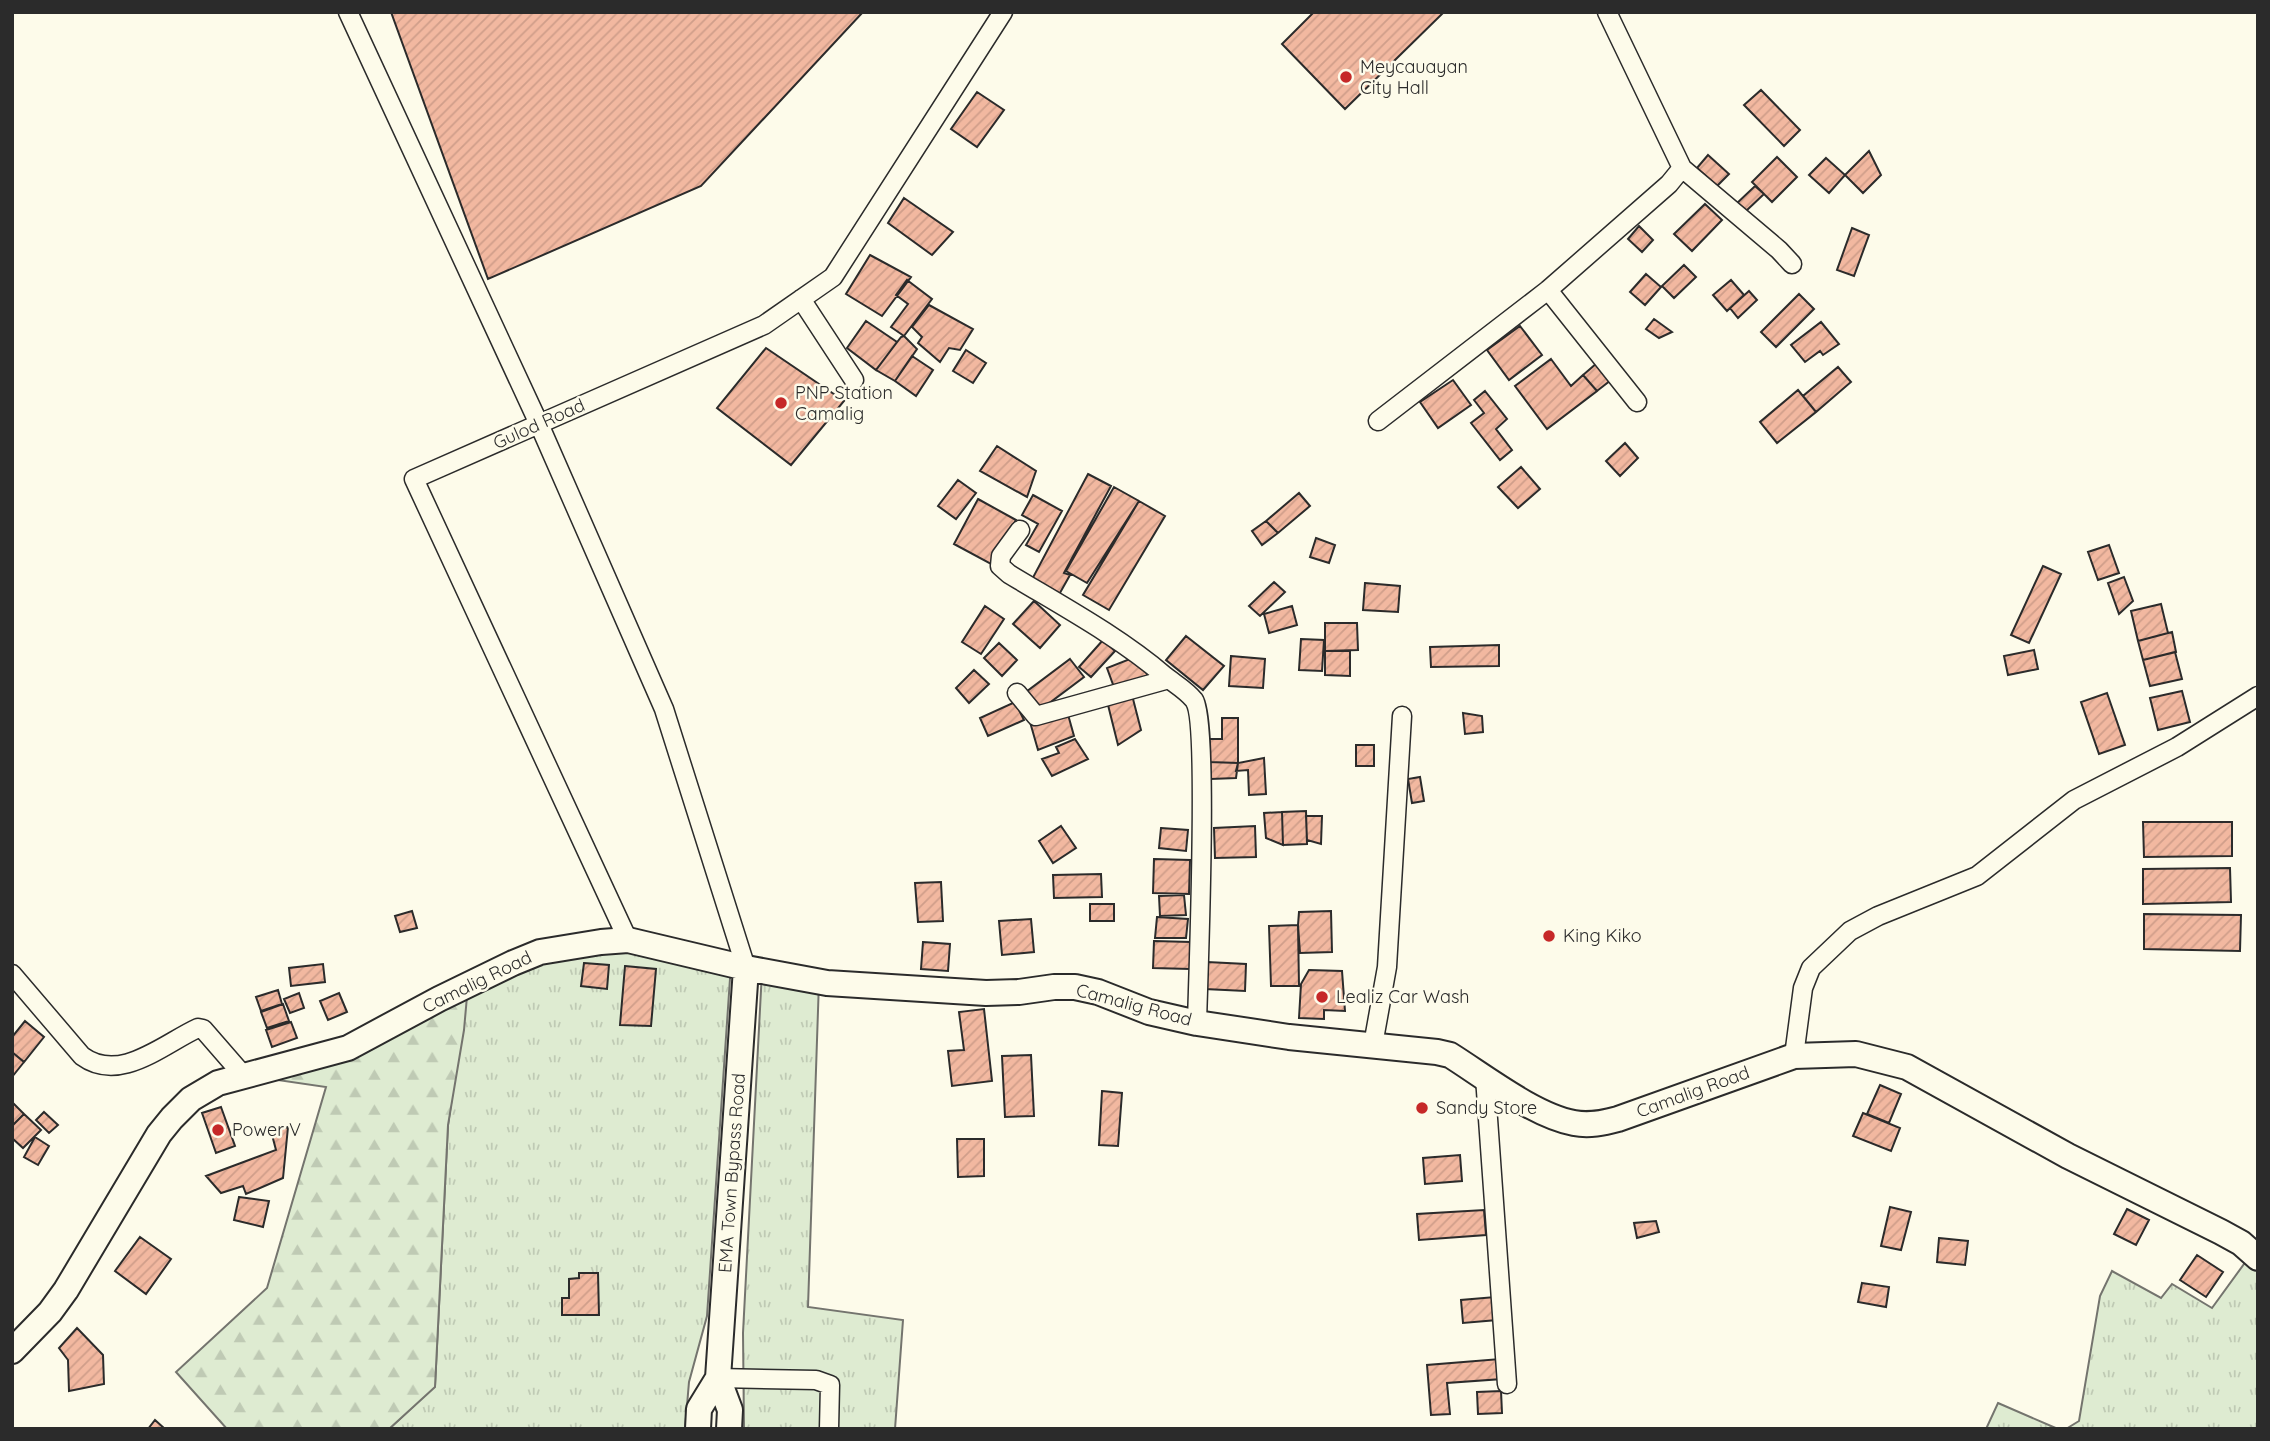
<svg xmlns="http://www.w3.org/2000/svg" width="2270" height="1441" font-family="Quicksand,sans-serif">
<defs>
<pattern id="grass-tufts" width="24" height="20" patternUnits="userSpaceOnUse" patternTransform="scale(1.75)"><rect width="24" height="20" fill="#deebd1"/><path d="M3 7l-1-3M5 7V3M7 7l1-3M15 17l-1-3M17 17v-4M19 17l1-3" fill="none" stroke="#bfcab4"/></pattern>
<pattern id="forest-firs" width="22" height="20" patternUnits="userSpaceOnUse" patternTransform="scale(1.75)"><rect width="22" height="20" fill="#deebd1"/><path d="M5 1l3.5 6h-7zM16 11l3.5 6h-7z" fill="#bfcab4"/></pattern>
<pattern id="building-hatch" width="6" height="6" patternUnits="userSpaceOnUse" patternTransform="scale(1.75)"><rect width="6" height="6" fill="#f2b8a0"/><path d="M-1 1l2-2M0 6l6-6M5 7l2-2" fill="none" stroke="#d09e8a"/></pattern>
</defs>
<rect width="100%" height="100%" fill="#fdfbea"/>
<path fill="url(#grass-tufts)" stroke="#74746e" stroke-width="2" d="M601,942l130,22 -24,352 -18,66 -4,47h-296l46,-43 13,-261 20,-140z
M762,971l57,10 -11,326 95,13 -8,109h-151l-1,-96z
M2252,1253l6,5v171h-192l13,-8 21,-125 12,-25 49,27 11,-14 40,24z
M1998,1403l60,26h-72z"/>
<path fill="url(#forest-firs)" stroke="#74746e" stroke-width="2" d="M468,985l-4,45 -16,95 -13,262 -46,42h-162l-51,-57 91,-84 59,-201 -83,-12 105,-27z"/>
<path fill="url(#building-hatch)" stroke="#2b2b2b" stroke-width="2" d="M391,12h472l-162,174 -213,93z
M1314,12h130l-99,97 -63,-65z
M1761,90l39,40 -16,16 -40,-41z
M977,92l27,18 -27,37 -26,-18z
M1869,151l12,24 -18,18 -18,-18z
M1708,155l21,19 -12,12 -20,-18z
M1777,157l20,20 -25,25 -20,-20z
M1826,158l19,17 -16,18 -20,-18z
M1755,186l9,8 -18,17 -11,-6z
M904,198l49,34 -21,23 -44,-32z
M1705,204l17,16 -30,31 -18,-17z
M1639,226l14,14 -11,12 -14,-13z
M1852,228l17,7 -15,41 -17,-6z
M870,255l41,22 -29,39 -36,-22z
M1684,265l12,12 -22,21 -12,-12z
M1646,274l15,13 -16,18 -15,-13z
M907,280l25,19 -28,37 -13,-9 17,-23 -12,-9z
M1731,280l13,15 -17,16 -14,-16z
M1749,291l8,9 -19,18 -8,-10z
M1799,294l15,15 -38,38 -15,-15z
M929,305l44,24 -13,21 -11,-2 -9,14 -22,-19 4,-6 -10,-10z
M1654,319l18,13 -13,6 -13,-9z
M866,321l31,21 -21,28 -29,-22z
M1821,322l18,22 -16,11 -3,-4 -15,11 -14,-17z
M1520,326l22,29 -33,25 -22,-30z
M904,336l13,13 -22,32 -19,-11 25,-33z
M766,348l78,53 -53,64 -74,-57z
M966,350l20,13 -13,20 -20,-12z
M912,356l21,14 -17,26 -21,-15z
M1551,359l20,27 12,-11 14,16 -50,38 -32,-43z
M1597,363l14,17 -14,11 -14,-16z
M1838,367l13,15 -35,30 -13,-16z
M1453,380l18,25 -33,23 -18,-26z
M1798,390l18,22 -39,31 -17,-21z
M1485,391l22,28 -11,10 16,21 -12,10 -29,-37 13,-10 -10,-13z
M1625,443l13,15 -18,18 -14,-15z
M997,446l39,25 -9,26 -47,-26z
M1521,467l19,22 -22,19 -20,-21z
M1088,474l23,12 -47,87 6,2 -14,25 -27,-15z
M958,480l18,13 -20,26 -18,-13z
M1114,487l25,14 -52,82 -21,-12z
M1299,493l11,13 -32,27 -12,-12z
M1033,495l29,16 -23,41 -13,-7 12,-21 -16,-9z
M978,499l38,21 -25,44 -37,-20z
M1139,501l26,15 -56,94 -26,-15z
M1266,521l12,12 -16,12 -10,-14z
M1316,538l19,7 -6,18 -19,-6z
M2109,545l10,28 -21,7 -10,-28z
M2043,566l18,8 -32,69 -18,-8z
M2124,577l9,24 -14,13 -11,-31z
M1274,582l11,10 -25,24 -11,-10z
M1365,583l35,3 -2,26 -35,-2z
M1034,601l26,24 -20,23 -27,-24z
M2161,604l7,29 -30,8 -7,-30z
M985,606l19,13 -23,35 -19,-12z
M1292,606l5,19 -28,8 -5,-19z
M1325,623h32l1,27 -33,1z
M2172,632l4,20 -33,8 -5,-19z
M1186,636l38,30 -21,24 -37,-30z
M1301,639l23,1 -2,31 -23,-1z
M1103,640l12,11 -24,26 -12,-10z
M999,643l18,17 -15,16 -18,-18z
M1499,645v21l-68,1 -1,-20z
M2034,650l4,19 -30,6 -4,-19z
M1325,651h25v25l-25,-1z
M2175,652l7,27 -32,7 -7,-26z
M1140,655l8,22 -33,13 -8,-22z
M1231,656l34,3 -2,29 -34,-2z
M1070,659l14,18 -48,36 -14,-18z
M974,670l15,14 -20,19 -13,-15z
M2182,691l8,31 -32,8 -8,-32z
M2107,693l18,52 -26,9 -18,-52z
M1132,695l9,35 -23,15 -11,-44z
M1015,702l9,18 -36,16 -8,-18z
M1067,711l7,25 -36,14 -8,-28z
M1463,713l19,3 1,16 -18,2z
M1222,718h16v45l-29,-1v-23h13z
M1075,739l13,20 -36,17 -10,-17 17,-6 -3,-6z
M1356,745h18v21h-18z
M1264,758l2,36 -17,1 -1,-25 -12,1 2,-8z
M1209,762l29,1 -2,15 -25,1z
M1420,777l4,24 -12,2 -4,-24z
M1306,811l1,33 -24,1 -1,-33z
M1282,812l1,33 -17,-7 -2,-25z
M1306,816h16l-1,28 -14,-4z
M2143,822h89v34l-88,1z
M1061,826l15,22 -23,15 -14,-22z
M1255,826l1,31 -41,1 -1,-30z
M1161,828l27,2 -2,21 -27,-3z
M1154,859l36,1 -1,34 -36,-1z
M2230,868l1,34 -88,2v-35z
M1101,874l1,23 -48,1 -1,-23z
M941,882l2,39 -25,1 -3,-39z
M1184,895l2,20 -26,1 -1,-20z
M1090,904h24v17h-24z
M412,911l5,17 -17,4 -5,-16z
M1331,911l1,41 -32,1 -2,-28 1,-13z
M2144,914l97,1 -1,36 -96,-2z
M1157,917l31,2 -2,19h-31z
M1031,919l3,33 -32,3 -3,-34z
M1298,925l1,61h-28l-2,-60z
M1154,941l37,1 -1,27 -37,-1z
M923,942l27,2 -2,27 -27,-2z
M1207,962l39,2 -1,27 -40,-2z
M584,963l25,2 -2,24 -26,-3z
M323,964l2,18 -34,4 -2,-18z
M625,966l31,3 -5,57 -31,-1z
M1309,970l33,1 3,40 -21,-1v9l-25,-1 2,-34z
M278,990l4,14 -21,7 -5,-14z
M299,993l5,15 -14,5 -6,-14z
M339,993l8,19 -19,8 -8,-19z
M283,1004l6,17 -22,7 -6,-16z
M984,1009l8,72 -40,5 -4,-35 16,-1 -5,-38z
M25,1021l19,16 -20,25 -12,-10v-15z
M291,1022l6,16 -25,9 -6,-17z
M12,1052l12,10 -12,15z
M1031,1055l3,61 -29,1 -3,-61z
M1880,1085l21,9 -12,29 -22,-9z
M1102,1091l20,2 -4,53 -19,-1z
M12,1102l12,12 -12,12z
M221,1107l14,39 -19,7 -14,-40z
M44,1112l14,13 -9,8 -13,-13z
M1863,1113l37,15 -9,23 -38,-15z
M24,1114l17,16 -18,18 -11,-10v-12z
M288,1127l-5,51 -37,16 -3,-8 -22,7 -15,-17 70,-26 -5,-19z
M35,1137l14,9 -11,19 -14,-8z
M957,1139h27v37l-26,1z
M1460,1155l2,26 -37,3 -2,-26z
M239,1197l30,4 -6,26 -29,-7z
M1890,1207l21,5 -10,38 -20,-4z
M2127,1209l22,11 -13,25 -22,-11z
M1484,1210l2,25 -67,5 -2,-26z
M1656,1221l3,11 -22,6 -3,-15z
M140,1237l31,22 -25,35 -31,-23z
M1939,1238l29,3 -3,24 -28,-3z
M2197,1255l26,17 -17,25 -26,-17z
M579,1273h19l1,42h-37v-17h7v-19l10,-1z
M1862,1283l27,4 -3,20 -28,-5z
M1495,1297l2,23 -34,3 -2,-23z
M77,1328l26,27 1,29 -35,7 -1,-31 -9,-12z
M1500,1359l2,20 -55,4 3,31 -19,1 -4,-50z
M1501,1391l1,22 -24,1 -1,-22z
M155,1420l10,9h-17z"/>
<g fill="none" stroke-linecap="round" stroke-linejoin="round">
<defs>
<path id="street" d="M348,12l191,412 125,285 82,259
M1682,168l97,82 13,14
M1548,290l89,112
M801,299l53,81
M1378,421l170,-131 121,-106 13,-16 -75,-156
M1020,530l-19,26 -1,10 9,8c53,32 109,62 156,102 10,8 21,14 29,24 15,20 4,279 3,323
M1017,693l19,23 133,-37
M628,940l-214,-461 350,-154 69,-48 170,-265
M12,974l70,82c38,28 81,-12 116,-28l5,1 40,46
M1373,1045l14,-78 15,-251
M1794,1056l9,-68 8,-20 39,-37 28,-15 99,-40 97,-76 103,-53 81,-51
M1485,1077l22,307
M718,1378l98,2 14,5 -1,44"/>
<path id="secondary" d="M12,1351l38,-39 16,-22 93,-156 13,-16 19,-19 27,-16 130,-35 91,-49 74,-36 27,-11 61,-10 27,-2 118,28 81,15 159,10 33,-1 35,-5h21l23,5 51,20 48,11 92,14 148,15 13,3c35,22 85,61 124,68 15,3 29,0 44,-4l176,-63 62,-2 51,13 161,89 153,76 20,11 17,15
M698,1429l1,-20 19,-31
M729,1429l1,-19 -12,-32 28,-410"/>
</defs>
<use href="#street" stroke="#2b2b2b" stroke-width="21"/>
<use href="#secondary" stroke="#2b2b2b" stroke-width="28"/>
<use href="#street" stroke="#fdfbea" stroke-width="18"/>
<use href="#secondary" stroke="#fdfbea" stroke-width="24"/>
</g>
<g fill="#c62828" stroke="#fdfbea" stroke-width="2.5">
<circle cx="1346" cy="77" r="7"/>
<circle cx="781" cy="403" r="7"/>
<circle cx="1549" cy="936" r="7"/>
<circle cx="1322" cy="997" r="7"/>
<circle cx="1422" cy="1108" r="7"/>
<circle cx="218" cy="1130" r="7"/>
</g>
<g text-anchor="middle" stroke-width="5" stroke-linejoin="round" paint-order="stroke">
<g font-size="18" fill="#2b2b2b" stroke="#fdfbea" text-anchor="start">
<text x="1360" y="73">Meycauayan<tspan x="1360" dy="21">City Hall</tspan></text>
<text x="795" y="399">PNP Station<tspan x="795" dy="21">Camalig</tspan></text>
<text x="1563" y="942">King Kiko</text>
<text x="1336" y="1003">Lealiz Car Wash</text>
<text x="1436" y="1114">Sandy Store</text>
<text x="232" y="1136">Power V</text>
</g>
<g font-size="18" fill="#2b2b2b" stroke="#fdfbea">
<text transform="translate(539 424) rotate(-24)" y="6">Gulod Road</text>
<text transform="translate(477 982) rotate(-26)" y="6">Camalig Road</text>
<text transform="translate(1134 1005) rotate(15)" y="6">Camalig Road</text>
<text transform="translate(1693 1092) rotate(-20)" y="6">Camalig Road</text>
<text transform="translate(732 1173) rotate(-86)" y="6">EMA Town Bypass Road</text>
</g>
</g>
<rect width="2270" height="1441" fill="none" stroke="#2b2b2b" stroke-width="28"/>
</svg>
